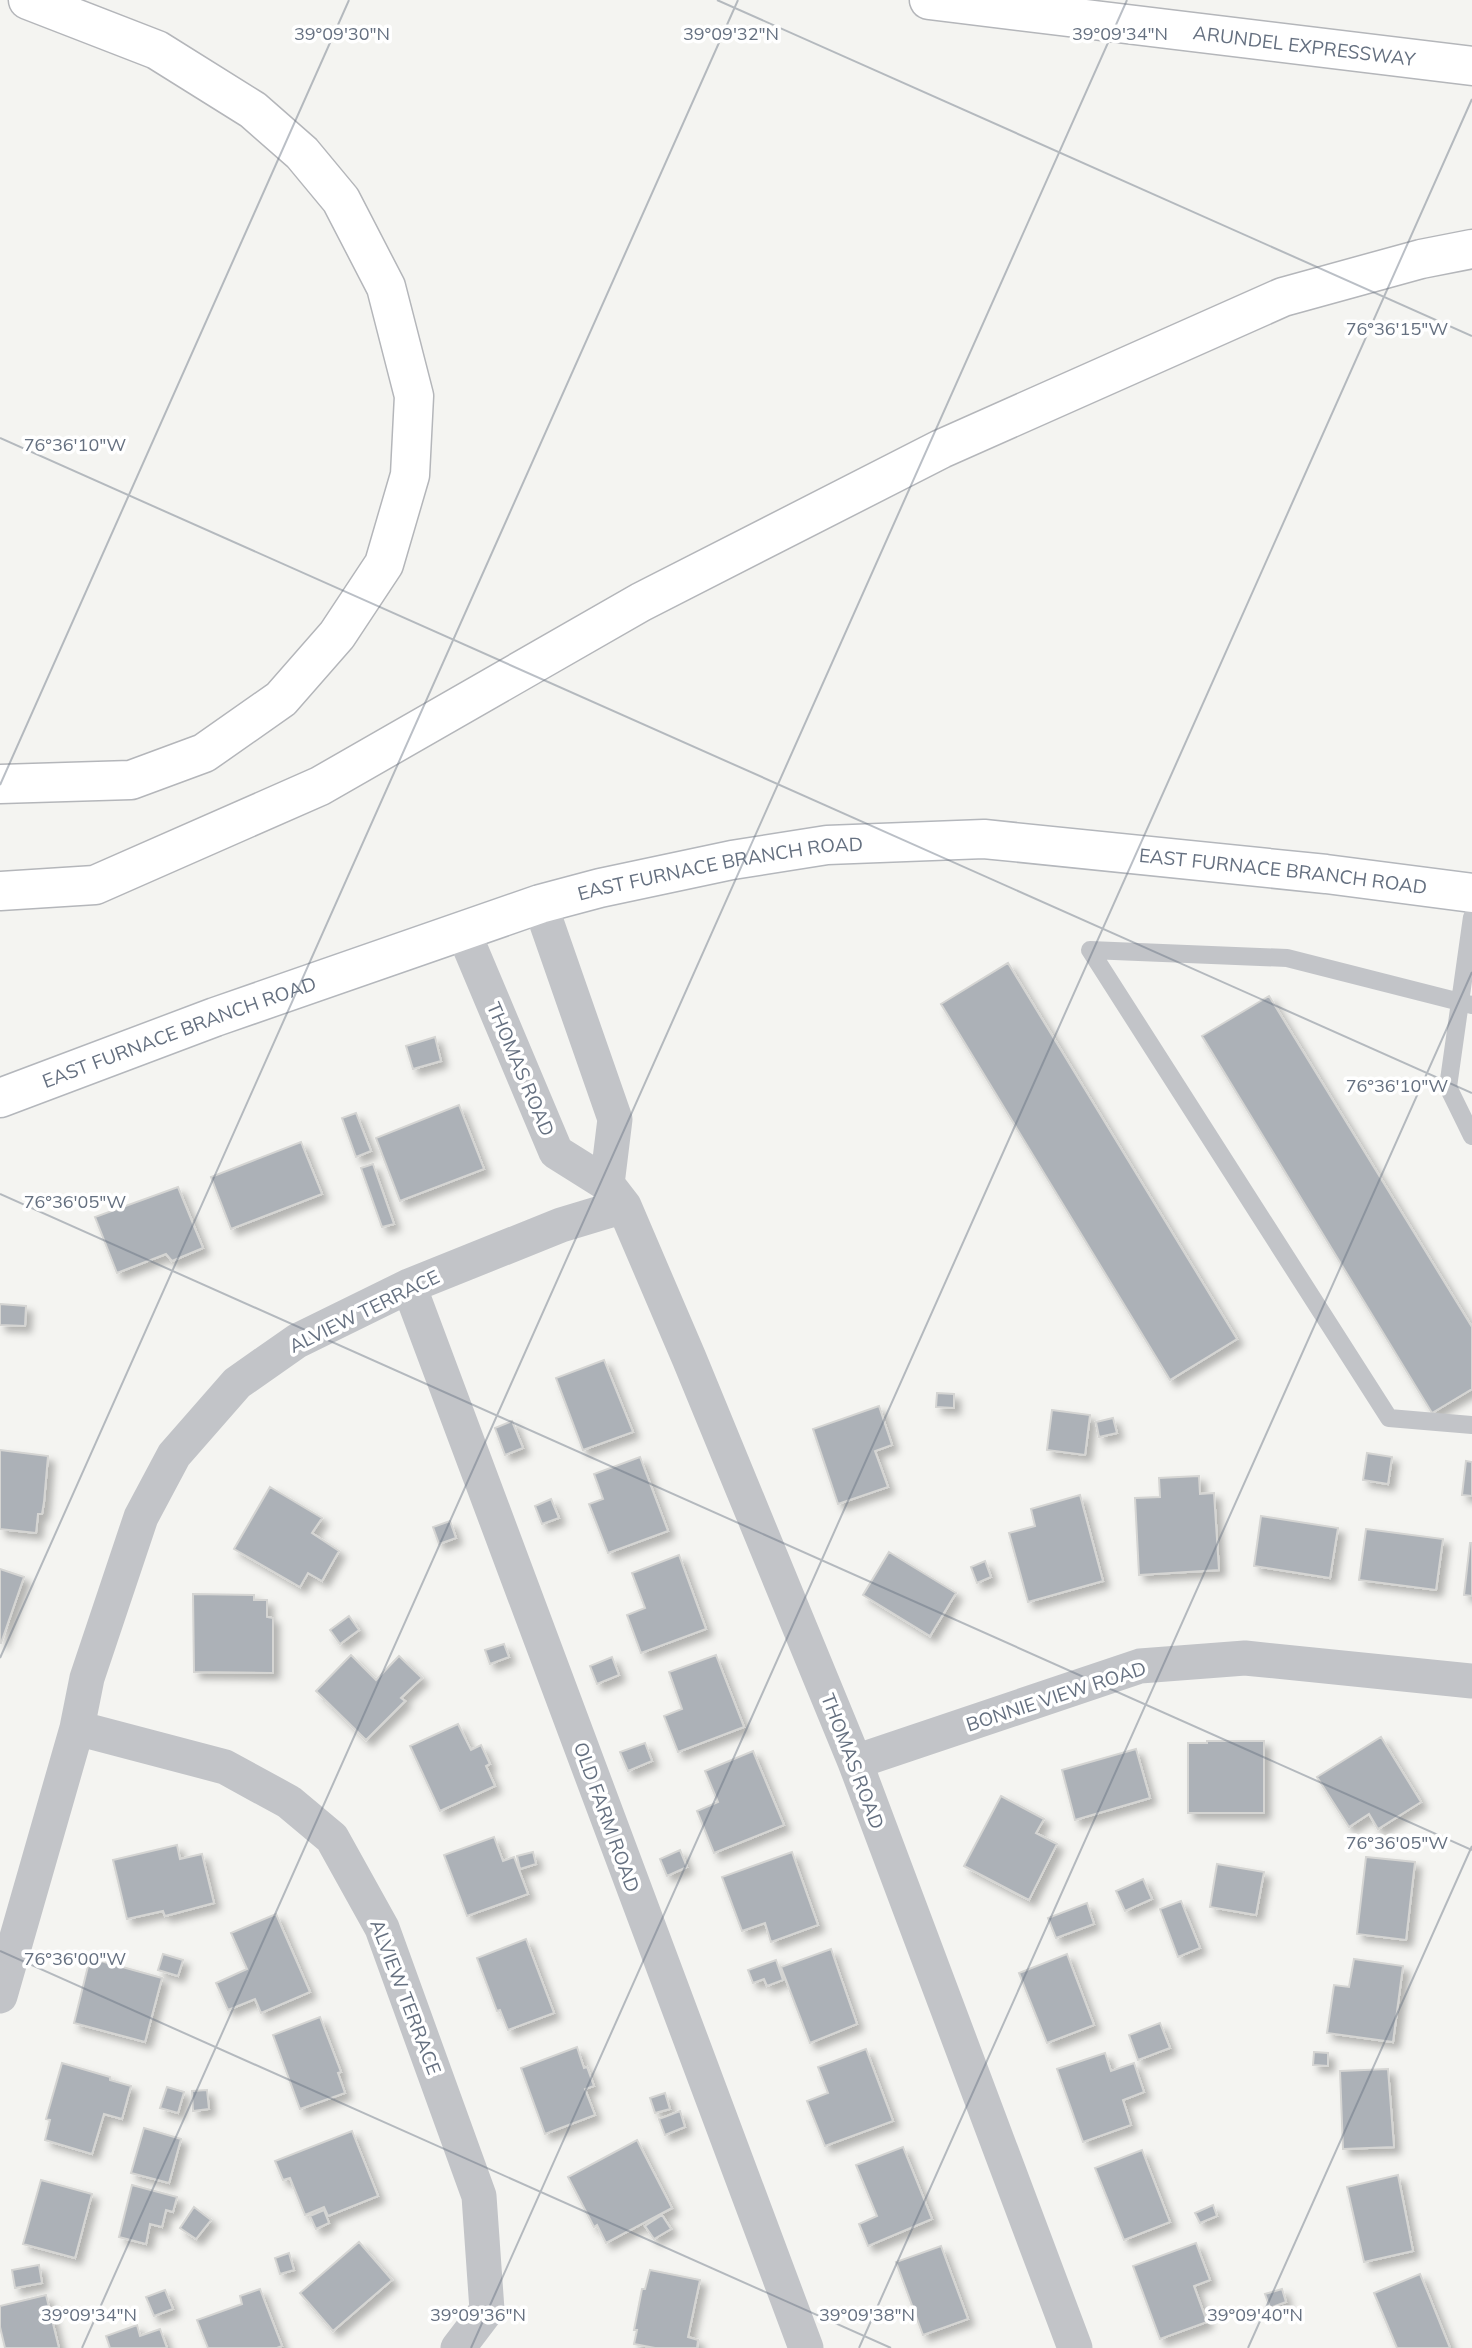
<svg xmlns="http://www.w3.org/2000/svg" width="1472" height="2348" font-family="Mulish,sans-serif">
<defs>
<filter id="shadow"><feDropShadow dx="6" dy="6" stdDeviation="3.5" flood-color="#0004"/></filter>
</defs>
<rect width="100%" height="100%" fill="#f4f4f1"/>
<path fill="#acb1b7" stroke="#d5d5d3" stroke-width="2" filter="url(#shadow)" d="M1008,963l229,376 -67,41 -229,-376z
M1269,996l203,331v62l-40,24 -230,-377z
M435,1037l6,24 -28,8 -7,-23z
M459,1105l25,64 -84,32 -24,-63z
M356,1113l15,38 -15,6 -14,-39z
M301,1142l21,52 -91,35 -20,-52z
M373,1164l21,60 -12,3 -21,-59z
M178,1187l25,61 -31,13 -6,-7 -49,19 -22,-56z
M0,1304l26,2 -1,20 -25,-1z
M604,1360l29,72 -50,18 -27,-72z
M937,1393l17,1v14l-18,-1z
M879,1406l13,39 -17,6 13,36 -50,17 -25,-75z
M1052,1410l38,5 -5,40 -38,-5z
M1113,1418l4,15 -18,4 -3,-15z
M512,1421l11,27 -18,7 -10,-27z
M0,1450l48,6 -4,46 -2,12h-4l-2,19 -36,-4z
M1367,1453l25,4 -4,27 -25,-4z
M640,1457l28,74 -60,22 -19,-49 14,-5 -9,-25z
M1466,1461l6,1v34l-10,-1z
M1199,1476l1,18 14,-1 5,77 -80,5 -4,-77 25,-1 -1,-19z
M270,1487l52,31 -10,15 27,18 -17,30 -14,-8 -8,14 -66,-38z
M1080,1495l23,86 -75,21 -19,-69 26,-7 -4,-17z
M551,1499l8,19 -17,6 -7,-18z
M1261,1516l77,12 -8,50 -76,-12z
M450,1521l6,17 -17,6 -6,-17z
M1366,1529l77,10 -7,51 -77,-10z
M1470,1543h2v53l-8,-1z
M889,1552l67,41 -26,43 -67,-41z
M679,1555l27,74 -65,24 -14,-38 18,-7 -13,-35z
M985,1561l6,16 -14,6 -6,-16z
M0,1569l24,8 -23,66h-1z
M193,1594l61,1v5h13v17l6,1v55l-79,-1z
M349,1616l10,14 -19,14 -10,-14z
M504,1644l5,13 -19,7 -5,-14z
M351,1655l25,25 23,-24 23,22 -21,20 4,3 -39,39 -50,-49z
M716,1655l28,72 -66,25 -14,-36 18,-7 -13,-37z
M612,1657l7,18 -22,9 -7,-18z
M458,1724l13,26 10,-5 9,19 -4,2 9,20 -55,25 -30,-65z
M1381,1737l40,65 -43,27 -9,-15 -20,13 -32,-50z
M1207,1741h57v72h-76v-70h19z
M645,1743l7,18 -24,10 -8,-19z
M1136,1749l14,49 -75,22 -13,-50z
M753,1751l31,74 -70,28 -17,-42 21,-9 -13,-31z
M1001,1796l43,23 -8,14 21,11 -28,56 -65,-34z
M494,1837l9,24 11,-4 14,37 -61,22 -23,-61z
M177,1845l3,14 22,-5 12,49 -49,13 -2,-5 -36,8 -14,-59z
M680,1850l7,17 -20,9 -7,-17z
M533,1852l3,12 -16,5 -3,-13z
M792,1852l26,73 -47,17 -6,-19 -23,8 -20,-54z
M1366,1857l49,5 -9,78 -49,-6z
M1217,1864l47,8 -8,43 -46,-8z
M1143,1879l9,20 -27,12 -9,-20z
M1181,1901l19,47 -22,9 -18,-48z
M1087,1903l7,21 -38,14 -8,-20z
M276,1914l34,78 -49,21 -6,-14 -27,11 -12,-27 31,-14 -16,-36z
M526,1939l28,74 -46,17 -8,-20 -3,1 -20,-53z
M831,1949l26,75 -47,19 -29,-76z
M163,1954l20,6 -5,16 -20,-6z
M1067,1954l27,71 -47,18 -28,-70z
M90,1958l72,20 -17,64 -71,-19z
M1354,1959l49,7 -10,76 -66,-9 7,-48 15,2z
M776,1960l7,20 -16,6 -3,-7 -11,4 -5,-13z
M320,2017l21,55 -3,1 7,20 -45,16 -27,-74z
M1160,2023l10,25 -32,12 -9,-25z
M577,2047l7,21 3,-1 7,19 -9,3 10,26 -50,19 -24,-66z
M866,2049l27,72 -68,25 -18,-45 21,-8 -10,-26z
M1314,2052l14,1v13l-15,-1z
M1105,2053l6,18 23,-8 10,29 -21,8 8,25 -48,17 -26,-73z
M62,2063l48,14v3l21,6 -9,33 -18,-5 -12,40 -47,-14 5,-20 -4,-1z
M1388,2069l6,78 -51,2 -3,-78z
M167,2087l17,5 -6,21 -18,-5z
M207,2090l2,19 -16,2 -1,-20z
M665,2093l5,16 -15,4 -5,-15z
M680,2111l5,16 -20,8 -6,-16z
M144,2128l37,11 -12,44 -38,-10z
M352,2131l26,65 -50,20 -4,-9 -19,8 -15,-37 -7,2 -8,-19z
M637,2140l35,68 -66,35 -9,-18 -3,2 -26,-50z
M903,2147l29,72 -64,27 -9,-22 18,-8 -21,-51z
M1142,2150l28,72 -46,18 -29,-72z
M1398,2175l15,76 -49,11 -17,-75z
M41,2180l51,14 -17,64 -52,-14z
M132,2185l45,12 -4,15 -7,-2 -4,17 -12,-3 -4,20 -27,-7z
M1213,2205l4,11 -17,7 -5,-10z
M194,2207l17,13 -15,19 -16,-11z
M324,2210l5,13 -13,6 -6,-13z
M662,2215l9,14 -17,10 -9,-13z
M359,2242l33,38 -59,51 -33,-38z
M1196,2243l14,37 -16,6 13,36 -47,17 -27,-73z
M941,2246l27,73 -45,16 -27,-73z
M289,2253l5,17 -14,4 -5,-16z
M39,2265l3,18 -27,5 -3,-18z
M650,2270l50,10 -12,57 10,3 -1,8h-42l-21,-4 3,-14h-3l1,-5 7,-36h3z
M1420,2274l8,19 22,55h-53l-23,-55z
M260,2289l22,57 -5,2h-69l-11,-28 45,-16 -2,-8z
M1282,2289l4,13 -16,6 -5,-14z
M165,2290l8,19 -19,7 -8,-19z
M46,2295l13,53h-54l-5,-21v-21z
M137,2325l3,11 20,-7 7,19h-57l-4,-12z"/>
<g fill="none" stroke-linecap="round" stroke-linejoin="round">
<defs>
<g id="secondary">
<path id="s1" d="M0,1098l215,-81 325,-113 60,-16 132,-28 95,-15 157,-6 342,35 146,19"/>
</g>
<g id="motorway">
<path id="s2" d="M929,0l543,66"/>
<path d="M0,784l131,-4 73,-27 77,-54 56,-64 47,-71 26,-89 4,-79 -28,-109 -45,-87 -39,-47 -49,-43 -96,-60 -129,-50"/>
<path d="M0,891l95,-6 225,-99 321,-184 300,-153 342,-152 138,-38 51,-10"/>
</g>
</defs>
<use href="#secondary" stroke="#b4b7bc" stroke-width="41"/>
<use href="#motorway" stroke="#b4b6ba" stroke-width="41"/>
<path stroke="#c2c4c8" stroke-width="18" d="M1472,917l-24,170 24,49
M1472,1005l-185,-47 -197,-8 299,468 83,7"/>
<path stroke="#c2c4c8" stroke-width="35" d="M540,904l75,215 -8,65
M463,931l93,221 51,32 17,22 65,152 166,404 220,586
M409,1286l397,1062
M77,1728l148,39 64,35 43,36 50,90 97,268 8,114 -29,38
M855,1762l285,-96 105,-8 227,23
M0,1996l77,-268 10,-50 54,-161 33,-62 63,-72 60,-42 112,-55 152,-61 63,-19"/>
<use href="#secondary" stroke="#fff" stroke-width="38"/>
<use href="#motorway" stroke="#fff" stroke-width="38"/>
</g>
<path fill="none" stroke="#657080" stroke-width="2" stroke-opacity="0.45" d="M717,0l755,336M0,438l1472,655M0,785l349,-785M0,1194l1472,656M0,1658l738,-1658M0,1951l891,397M82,2348l1045,-2348M471,2348l1001,-2249M859,2348l613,-1376M1248,2348l224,-502"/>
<g text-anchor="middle" stroke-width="7" stroke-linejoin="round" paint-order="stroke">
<g font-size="19" fill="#657080" stroke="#fff">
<text dy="7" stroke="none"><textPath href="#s2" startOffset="378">ARUNDEL EXPRESSWAY</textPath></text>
<text dy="7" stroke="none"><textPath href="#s1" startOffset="758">EAST FURNACE BRANCH ROAD</textPath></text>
<text dy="7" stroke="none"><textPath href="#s1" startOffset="1325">EAST FURNACE BRANCH ROAD</textPath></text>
<text dy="7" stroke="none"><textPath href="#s1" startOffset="191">EAST FURNACE BRANCH ROAD</textPath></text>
<text transform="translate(521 1069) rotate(67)" y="7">THOMAS ROAD</text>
<text transform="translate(364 1311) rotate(-26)" y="7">ALVIEW TERRACE</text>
<text transform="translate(1056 1696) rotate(-18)" y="7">BONNIE VIEW ROAD</text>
<text transform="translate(853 1761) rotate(69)" y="7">THOMAS ROAD</text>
<text transform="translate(607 1817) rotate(70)" y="7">OLD FARM ROAD</text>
<text transform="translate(406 1997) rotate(69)" y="7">ALVIEW TERRACE</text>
</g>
</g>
<g font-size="18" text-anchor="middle" fill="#657080" stroke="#fff" stroke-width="7" stroke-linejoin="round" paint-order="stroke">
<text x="342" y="40">39°09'30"N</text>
<text x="731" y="40">39°09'32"N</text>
<text x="1120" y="40">39°09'34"N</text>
<text x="1397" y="335">76°36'15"W</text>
<text x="75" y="451">76°36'10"W</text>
<text x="1397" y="1092">76°36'10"W</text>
<text x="75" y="1208">76°36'05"W</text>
<text x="1397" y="1849">76°36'05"W</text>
<text x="75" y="1965">76°36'00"W</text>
<text x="89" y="2321">39°09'34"N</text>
<text x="478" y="2321">39°09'36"N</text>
<text x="867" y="2321">39°09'38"N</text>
<text x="1255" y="2321">39°09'40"N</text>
</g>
</svg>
